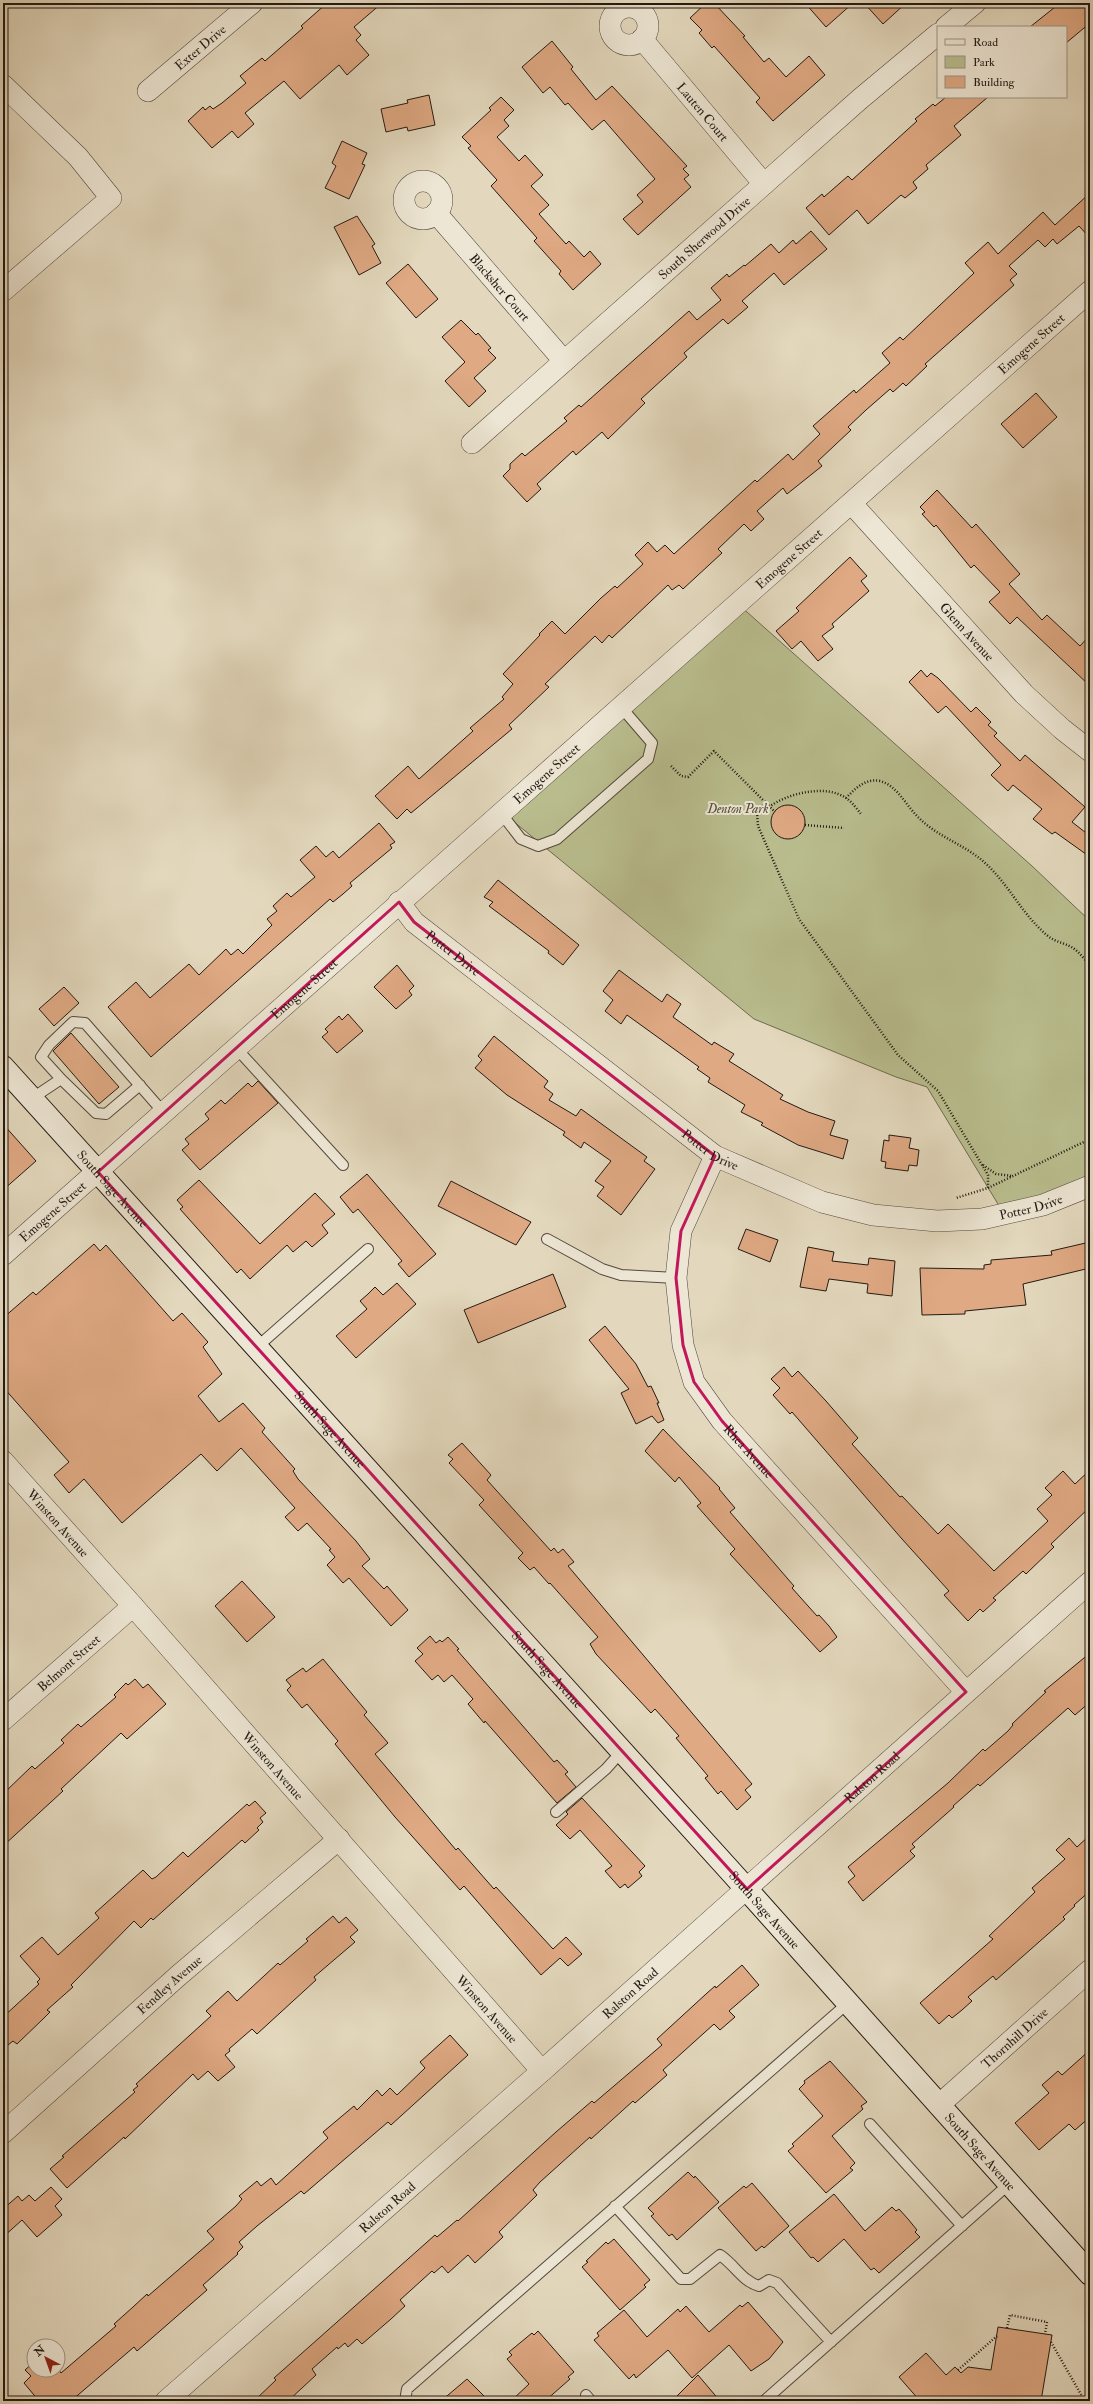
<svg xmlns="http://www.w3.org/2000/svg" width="1093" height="2404" font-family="'IM FELL Double Pica',serif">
<rect width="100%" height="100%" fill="#e3d8bd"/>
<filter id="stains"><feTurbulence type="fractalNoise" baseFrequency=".005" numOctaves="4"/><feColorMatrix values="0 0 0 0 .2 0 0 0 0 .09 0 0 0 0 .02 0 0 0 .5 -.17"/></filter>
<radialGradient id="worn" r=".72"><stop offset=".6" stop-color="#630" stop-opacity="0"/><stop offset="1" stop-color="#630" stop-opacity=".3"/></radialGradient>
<path fill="#b9bd8e" stroke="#6e6b50" d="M738,604l294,262 58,55v265l-86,28 -77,-127 -31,-10 -142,-58 -252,-207z"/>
<path fill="#dfa983" stroke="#231913" d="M327,3h55l-28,24 7,8 -5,5 13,15 -22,20 -8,-10 -39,34 -16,-18 -39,32 9,11 -16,14 -6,-7 -20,17 -24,-27 15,-14 2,3 5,-4 3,3 9,-6 24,-20 -6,-7 22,-18 3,3 38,-33 -2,-2z
M706,3h8l31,33 -2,1 21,25 5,-4 17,19 23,-21 16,19 -52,46 -17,-19 4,-4 -46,-52 -2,2 -13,-15 3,-3 -12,-12z
M805,3h48l-27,24z
M864,3h42l-23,21z
M1060,3h30v20l-24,20v-16h-36z
M552,41l21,26 -2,2 25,31 16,-14 75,80 -4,3 6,6 -5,4 7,8 -53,48 -15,-16 20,-17 -6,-7 18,-16 -51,-59 -12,10 -24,-27 -3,2 -15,-18 -7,6 -21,-26z
M429,95l6,30 -27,6 -1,-4 -21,5 -5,-23 27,-6 -1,-3z
M501,97l13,13 -10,10 5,6 -12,11 22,24 6,-6 18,20 -12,11 18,19 -10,9 27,30 3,-3 15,16 6,-6 11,13 -28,26 -14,-16 2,-3 -27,-30 3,-3 -46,-52 6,-6 -29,-32 3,-2 -9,-9 29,-27 -2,-2z
M946,97h42l-34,29 7,9 -35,30 2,4 -15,13 4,6 -12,10 -4,-3 -33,29 -11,-14 -28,25 -23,-27 16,-14 2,3 24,-21 4,4 65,-59 -2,-2 18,-15 2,2z
M342,141l25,12 -5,11 3,1 -16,34 -24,-11 11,-22 -4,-3z
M1090,193v45l-11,-12 -22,18 -4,-5 -8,8 -7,-7 -29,26 8,8 -7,6 4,5 -89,79 2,2 -21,20 -3,-3 -10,9 -3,-3 -24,21 -18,17 3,3 -33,31 4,5 -35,28 -4,-6 -26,23 7,8 -13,12 -7,-7 -26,25 4,4 -39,36 -4,-4 -7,5 -4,-5 -56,53 -3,-3 -7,8 -7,-7 -50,48 4,3 -40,38 3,4 -101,84 -4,-4 -10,10 -22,-23 33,-30 11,13 54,-48 -3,-3 34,-29 -2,-2 11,-13 -10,-10 37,-39 -1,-1 13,-13 13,13 36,-36 14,-12 2,2 26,-24 -8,-9 13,-13 9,10 8,-7 9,9 81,-74 2,2 31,-28 5,6 27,-26 -7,-8 41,-36 2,3 34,-30 -8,-10 18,-16 3,3 71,-67 -9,-10 23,-21 10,12 45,-42 12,13z
M357,216l18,28 -3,2 9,17 -22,12 -25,-48z
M811,231l16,18 -43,36 -10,-12 -32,28 6,6 -20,17 -5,-5 -39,34 3,4 -46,42 4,4 -37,36 -6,-7 -26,23 -3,-4 -36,33 4,5 -14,13 -24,-26 7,-7v-5l12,-11 3,3 42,-35 -3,-3 15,-13 2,2 108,-96 8,9 24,-20 -10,-12 16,-14 2,3 15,-12 1,1 26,-22 8,9 14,-13 3,4z
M408,264l30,35 -22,19 -30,-35z
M461,320l15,15 2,-2 13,15 -3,2 8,8 -22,20 12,13 -17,16 -24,-26 20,-19 -23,-25z
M1036,393l21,24 -34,31 -22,-24z
M937,490l35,38 4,-4 44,50 -11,10 33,36 5,-5 33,31 10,-11v51l-73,-69 -7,7 -21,-22 11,-10 -26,-27 -3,3 -35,-43 -2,2 -12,-13 3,-2 -5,-5z
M850,557l17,19 -6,5 8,10 -37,33 2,3 -12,9 11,13 -15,12 -17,-20 -9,8 -16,-18 23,-20 -3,-3z
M921,670l6,7 4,-4 7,5 33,34 5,-5 15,15 -3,3 9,8 -3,3 26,25 5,-6 60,52 -13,15 18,14v21l-35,-25 -3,2 -19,-15 9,-10 -29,-24 -5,6 -17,-16 10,-10 -55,-59 -8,7 -29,-31z
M771 822a17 17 0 1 1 34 0a17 17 0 1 1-34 0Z
M379,823l16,19 -5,3 2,3 -42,35 2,3 -9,8 -10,8 -3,-3 -179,158 -43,-50 28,-25 14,16 39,-34 10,11 27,-26 5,6 7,-6 5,5 29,-29 -5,-6 10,-8 -4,-5 14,-13 4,4 24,-20 -15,-17 16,-14 10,11 7,-6 6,7z
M498,880l81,65 -16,20 -15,-12 1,-2 -60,-45 4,-4 -9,-5z
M397,965l17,21 -5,5 3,4 -16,14 -22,-22z
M619,970l43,32 5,-8 14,10 -8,13 39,28 2,-3 20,12 -5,7 54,34 -3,4 28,13 27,9 -5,14 18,5 -5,19 -45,-14 -37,-20 2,-2 -22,-11 4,-7 -37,-23 2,-4 -13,-9 2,-2 -72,-52 -6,9 -16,-13 8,-11 -10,-9z
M64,987l15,16 -25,23 -15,-17z
M348,1014l15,17 -26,22 -15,-16 6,-5 -3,-3 14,-13 3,4z
M71,1033l48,54 -20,17 -46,-53z
M494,1036l54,45 -4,6 9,7 -4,6 27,16 5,-7 66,48 -3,4 11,8 -34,46 -24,-19 7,-9 -9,-6 16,-20 -27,-19 -3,6 -18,-13 2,-3 -58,-37 -32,-27 7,-8 -4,-4z
M258,1081l20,22 -78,67 -18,-20 7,-6 -4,-5 24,-20 -4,-5 16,-14 4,4 23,-21 4,4z
M3,1124l33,37 -33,29z
M889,1135l22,3 -2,10 10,2 -2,16 -8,-1 -1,6 -23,-3 1,-6 -5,-1 3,-21 5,1z
M367,1174l69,80 -27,23 -11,-13 4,-3 -44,-52 -5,4 -13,-16z
M199,1180l61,64 55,-51 20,21 -13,11 6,8 -16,14 -6,-6 -13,11 -6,-7 -37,34 -9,-10 -4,4 -57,-64 3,-2 -6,-7z
M451,1181l80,41 -15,23 -78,-39z
M746,1229l32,11 -8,22 -32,-13z
M1090,1242v26l-67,16 3,21 -61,6v3l-43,1 -2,-47 64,1v-4l7,-1v-4l61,-5 -1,-4z
M94,1244l6,7 6,-6 67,76 9,-8 26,29 -5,5 19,27 -24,22 21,26 24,-19 22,25 -3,4 33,37 -2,2 5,8 58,62 14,18 -8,7 22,23 3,-3 21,24 -17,16 -42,-48 -6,5 -16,-18 8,-8 -6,-7 2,-1 -24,-26 -9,8 -13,-14 10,-9 -54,-60 -24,23 -16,-17 -79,69 -38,-44 -15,14 -15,-18 15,-13 -66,-75v-69l30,-26 3,3z
M808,1247l26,5 -2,9 36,4 1,-7 26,3 -3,35 -25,-3 1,-9 -39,-5 -3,12 -26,-4z
M553,1274l13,33 -88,36 -14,-33z
M397,1283l19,21 -60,54 -20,-22 31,-27 -7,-8 8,-7 7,-7 8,8z
M605,1326l31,38 12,23 3,-1 8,17h-2l7,17 -6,3 -6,-7 -16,8 -15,-31 8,-4 -40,-49z
M784,1367l8,10 6,-6 28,30 32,37 -6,6 48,53 2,-1 36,38 10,-10 46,47 54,-50 -11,-12 15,-14 -7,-7 18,-17 12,13 15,-14v37l-39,37 3,3 -28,27 -3,-3 -30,27 3,2 -13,12 -3,-3 -12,12 -24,-26 5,-4 -47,-52 -110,-127 -2,2 -17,-19 7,-7 -9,-9z
M663,1429l57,59 -1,1 16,19 -5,4 64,74 -2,2 25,28 2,-1 10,11 8,11 -17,15 -90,-98 5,-5 -38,-43 4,-3 -22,-26 -4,5 -30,-31z
M462,1443l29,32 -4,5 64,71 3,-3 4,5 5,-4 11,13 -6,4 184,218 -7,6 6,7 -14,13 -16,-19 -3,3 -13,-16 3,-2 -32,-38 3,-2 -24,-27 -4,4 -55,-59 -6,-10 8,-7 -48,-54 -1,1 -15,-17 -4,3 -12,-12 5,-5 -44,-48 5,-5 -35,-37 4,-4 -5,-4z
M242,1581l33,36 -28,25 -32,-36z
M430,1636l6,7 4,-3 2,2 6,-5 11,12 -2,1 97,112 3,-2 11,12 -3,2 11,13 -19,16 -72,-82 -1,2 -16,-19 5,-5 -21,-24 -8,7 -6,-7 -6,5 -17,-19 8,-7 -6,-6z
M1090,1653v49l-15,13 -7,-7 -88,78 -2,-2 -25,22 1,1 -42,37 3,3 -5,4 5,5 -52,45 -15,-19 7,-6 -7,-9 100,-84 35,-34 2,2 23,-20 5,-6 -1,-1 34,-32 -2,-1z
M323,1659l44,53 -3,3 24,28 -13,11 81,96 2,-2 36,41 2,-2 57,62 13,-12 16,17 -14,12 -8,-8 -19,17 -77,-89 -4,4 -65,-73 -60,-73 3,-3 -31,-37 -5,4 -15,-18 4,-4 -5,-6 17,-12 3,4z
M135,1679l8,9 5,-4 18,20 -39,35 -6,-6 -60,56 2,2 -60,55v-52l29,-28 3,3 29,-26 -3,-3 17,-16 3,3 35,-30 -2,-2 12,-12 2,2z
M582,1798l63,68 -6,6 3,4 -14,12 -3,-4 -5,4 -15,-17 7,-5 -32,-36 -10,9 -14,-14 12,-11 -2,-2z
M255,1801l11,12 -6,5 3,4 -6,6 2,2 -14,13 -3,-3 -89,80 -2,-2 -10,10 -7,-7 -63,64 2,2 -26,23 3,2 -7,7 -26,25 -4,-3 -10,8v-32l36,-33 -2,-2 3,-3 -20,-23 22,-19 16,18 41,-37 -4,-5 48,-43 9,9 4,-2 27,-25 5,5 59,-53 2,2z
M1090,1835v56l-16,14 1,1 -12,11 2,2 -69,61 -3,-4 -25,21 4,4 -10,9 -10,8 -3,-3 -10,9 -19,-21 73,-64 -4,-3 46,-44 -3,-4 33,-29 -9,-9 13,-12 8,9z
M333,1916l6,7 7,-6 12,13 -8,7 5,5 -41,35 2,3 -59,54 -5,-5 -23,20 1,2 -5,4 10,12 -17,14 -10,-10 -10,9 -5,-6 -68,65 -1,-2 -57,51 -17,-19 14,-12 -2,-1 73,-64 -2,-2 5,-4 -2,-2 75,-68 -5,-5 22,-20 9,10 41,-38 2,2 28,-24 -2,-2z
M742,1965l17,20 -30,26 6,6 -15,13 -6,-6 -51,46 4,5 -32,28 -2,-2 -42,38 -1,-2 -50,45 -7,8 4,5 -38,37 4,5 -28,26 -7,-8 -20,18 -6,-7 -8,7 -2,-2 -32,29 5,6 -14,13 -29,25 -5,-5 -9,8 -3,-4 -7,6 -1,-2 -25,22 4,6 -28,26h-34l22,-21 -2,-2 161,-143 2,2 20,-17 1,1 98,-89 36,-31 2,2 68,-58 -5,-6 49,-45 9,-8 1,2z
M450,2035l18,20 -77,70 -3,-3 -84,72 -3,-3 -44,35 -18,16 4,5 -6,6 1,1 -35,31 4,5 -70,61 -3,-4 -63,54h-32l-15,-18 7,-7 -6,-6 9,-8v8l24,-1 3,4 55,-47 -2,-2 19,-17 14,-13 1,2 66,-57 -7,-8 29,-25 6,-7 -3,-3 18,-15 4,5 10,-8 5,7 52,-47 -5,-6 31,-26 3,4 20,-20 5,6 8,-8 7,7 28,-27 -5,-6z
M1090,2050v67l-15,13 -6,-6 -30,26 -24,-27 34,-30 -7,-8 16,-14 4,4z
M830,2061l37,41 -6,4 2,3 -31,27 23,27 -5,5 3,2 -27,23 -38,-42 6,-5 -2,-2 31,-28 -24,-27 6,-6 -1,-2z
M688,2172l6,6 1,-2 24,26 -42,38 -5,-6 -3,2 -18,-20 3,-2 -6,-6z
M752,2183l37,43 -25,22 -2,-2 -6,5 -38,-43 26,-22 2,2z
M51,2187l11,12 -7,7 7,9 -25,22 -15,-17 -19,17v-28l15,-13 4,5 7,-6 6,6z
M834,2194l31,37 27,-24 4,4 3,-2 9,10 9,11 -2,2 5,5 -41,36 -5,-5 -3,2 -27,-31 -26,23 -5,-5 -2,1 -22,-26z
M614,2239l36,41 -6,5 2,2 -26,23 -38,-43 6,-5 -2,-1 20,-19 2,2z
M748,2302l35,40 -14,17 -18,12 -22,-26 -37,33 -24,-28 -32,28 -2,-4 -5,5 -35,-39 5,-4 -2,-3 27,-23 23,27 31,-28 2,3 6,-6 23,26 31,-27 2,2z
M998,2327l54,8 -11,66h-121l-21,-24 27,-24 20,22 9,-8 6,6 7,-6 23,3z
M538,2331l36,41 -6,5 2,2 -25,22h-34l18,-17 -22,-25 5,-4 -3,-3 23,-19 2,2z
M698,2375l22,26h-48z
M467,2379l22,22h-48z"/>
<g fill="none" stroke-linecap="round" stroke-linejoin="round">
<defs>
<path id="lane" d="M501,813l20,26 17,7 19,-7 91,-80 4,-16 -31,-36
M236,1048l107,117
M61,1079l35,34 10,1 34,-29
M31,1099l30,-20 -20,-22 8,-12 24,-23 12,1 79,90
M547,1239l55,30 19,6 55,3
M256,1348l112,-99
M556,1812l50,-43 16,-18
M870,2124l92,102
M615,2206l66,73h9l30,-24c15,10 22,26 39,31l10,-6 8,3 54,59
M586,2395l5,6
M405,2401l2,-12 441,-386
M764,2401l245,-217"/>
<g id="street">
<circle cx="629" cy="26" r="19"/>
<path d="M946,27l29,-24"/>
<path id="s1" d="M642,39l122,145"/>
<path d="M3,85l75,72 33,41 -108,93"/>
<path id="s2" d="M148,91l104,-88"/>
<circle cx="423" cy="200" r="19"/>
<path id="s3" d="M436,213l128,148"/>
<path id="s4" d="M472,443l388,-344 78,-65"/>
<path id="s5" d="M852,504l172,190 38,35 28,22"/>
<path id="s6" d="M399,902l15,20 301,234 107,46 51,13 64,6 45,-2 61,-14 47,-19"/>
<path id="s7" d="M715,1156l-34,75 -5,47 7,67 11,37 28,39 244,271"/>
<path id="s8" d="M3,1255l1087,-964"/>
<path id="s9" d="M3,1461l130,145 409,465"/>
<path id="s10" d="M3,1720l130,-114"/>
<path id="s11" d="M939,2105l151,-135"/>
<path id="s12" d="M3,2133l175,-157 161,-137"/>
<path id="s13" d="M166,2401l376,-330 548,-489"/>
</g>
<g id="secondary">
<path id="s14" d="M3,1067l730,807 357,400"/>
</g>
</defs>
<use href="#lane" stroke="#53493e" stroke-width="12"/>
<use href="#street" stroke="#53493e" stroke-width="22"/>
<use href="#secondary" stroke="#231913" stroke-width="24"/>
<path stroke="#231913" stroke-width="2.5" stroke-dasharray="1 2" stroke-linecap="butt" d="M671,766l10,10 7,1 26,-26 61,61
M846,798c9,-9 19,-20 34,-17 18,5 26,25 39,37 19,19 46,27 65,44 25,22 38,53 64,74 7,6 17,7 25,12 6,4 12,12 17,17
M765,803l-8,10 1,13 41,93 99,136 40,36 50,84v13l-32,10
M769,807c19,-14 57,-23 77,-9 6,4 11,11 15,16
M805,825l39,3
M983,1165l13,9 17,2
M988,1188l102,-49
M1007,2328l3,-13 37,7 -2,12
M1051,2342l32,56
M958,2370l39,-34"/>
<use href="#lane" stroke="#ede6d4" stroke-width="10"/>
<use href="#street" stroke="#ede6d4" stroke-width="21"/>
<use href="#secondary" stroke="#ede6d4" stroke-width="22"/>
</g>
<path fill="none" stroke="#c2185b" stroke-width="3" stroke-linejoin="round" d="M399,902l15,20 301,234 -34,75 -5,47 7,67 11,37 28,39 244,271 -219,197 -649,-717z"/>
<g text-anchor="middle" stroke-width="4" stroke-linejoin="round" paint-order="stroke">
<g font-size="13" fill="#231913" stroke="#ede6d4">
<text dy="5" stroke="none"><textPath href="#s2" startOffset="68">Exter Drive</textPath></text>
<text dy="5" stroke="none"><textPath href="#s1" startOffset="95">Lauten Court</textPath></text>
<text dy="5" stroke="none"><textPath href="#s4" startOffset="310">South Sherwood Drive</textPath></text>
<text dy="5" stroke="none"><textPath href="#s3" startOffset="98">Blacksher Court</textPath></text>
<text dy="5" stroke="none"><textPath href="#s8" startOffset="1374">Emogene Street</textPath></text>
<text dy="5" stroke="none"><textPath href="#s8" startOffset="1050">Emogene Street</textPath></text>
<text dy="5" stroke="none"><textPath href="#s5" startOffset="172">Glenn Avenue</textPath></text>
<text dy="5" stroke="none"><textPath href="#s8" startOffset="726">Emogene Street</textPath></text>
<text dy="5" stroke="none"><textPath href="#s6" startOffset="75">Potter Drive</textPath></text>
<text dy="5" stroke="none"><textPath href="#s8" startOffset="402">Emogene Street</textPath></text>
<text dy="5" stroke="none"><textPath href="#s6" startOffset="399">Potter Drive</textPath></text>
<text dy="5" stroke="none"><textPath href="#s14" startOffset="164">South Sage Avenue</textPath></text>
<text dy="5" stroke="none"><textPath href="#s6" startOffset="735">Potter Drive</textPath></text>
<text dy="5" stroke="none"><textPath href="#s8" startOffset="66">Emogene Street</textPath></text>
<text dy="5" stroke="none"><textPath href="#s14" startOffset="488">South Sage Avenue</textPath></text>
<text dy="5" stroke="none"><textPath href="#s7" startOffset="324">Rhea Avenue</textPath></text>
<text dy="5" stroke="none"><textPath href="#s9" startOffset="83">Winston Avenue</textPath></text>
<text dy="5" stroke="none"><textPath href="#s10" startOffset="87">Belmont Street</textPath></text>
<text dy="5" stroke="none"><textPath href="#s14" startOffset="812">South Sage Avenue</textPath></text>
<text dy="5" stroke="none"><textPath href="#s9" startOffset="407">Winston Avenue</textPath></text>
<text dy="5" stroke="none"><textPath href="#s13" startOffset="942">Ralston Road</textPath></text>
<text dy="5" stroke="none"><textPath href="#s14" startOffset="1136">South Sage Avenue</textPath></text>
<text dy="5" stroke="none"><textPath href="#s12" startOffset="223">Fendley Avenue</textPath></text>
<text dy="5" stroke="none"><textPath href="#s13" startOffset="618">Ralston Road</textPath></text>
<text dy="5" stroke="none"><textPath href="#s9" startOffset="731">Winston Avenue</textPath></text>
<text dy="5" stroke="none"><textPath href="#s11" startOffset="101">Thornhill Drive</textPath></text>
<text dy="5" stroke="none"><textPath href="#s14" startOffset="1460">South Sage Avenue</textPath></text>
<text dy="5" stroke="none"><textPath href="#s13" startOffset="294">Ralston Road</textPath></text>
</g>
<g font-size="13" font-style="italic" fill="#504a38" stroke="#ede6d4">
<text x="738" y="813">Denton Park</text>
</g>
</g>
<rect width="1093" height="2404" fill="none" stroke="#e3d8bd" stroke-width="16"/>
<rect x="4" y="4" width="1085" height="2396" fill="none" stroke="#231913" stroke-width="2"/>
<rect x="8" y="8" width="1077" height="2388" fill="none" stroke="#231913"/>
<rect x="937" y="26" width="130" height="72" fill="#ede6d4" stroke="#9c9487"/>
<rect x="945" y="39" width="20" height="6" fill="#ede6d4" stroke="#9c9487"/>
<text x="973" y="46" font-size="12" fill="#231913">Road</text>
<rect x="945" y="56" width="20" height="12" fill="#b9bd8e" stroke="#9c9487"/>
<text x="973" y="66" font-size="12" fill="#231913">Park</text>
<rect x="945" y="76" width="20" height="12" fill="#dfa983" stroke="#9c9487"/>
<text x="973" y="86" font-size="12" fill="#231913">Building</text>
<g transform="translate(46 2358) rotate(319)"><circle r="19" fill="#ede6d4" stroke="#9c9487"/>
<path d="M0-3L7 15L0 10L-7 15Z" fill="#8f2418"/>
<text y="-6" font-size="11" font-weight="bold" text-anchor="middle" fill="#231913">N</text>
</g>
<rect width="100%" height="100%" filter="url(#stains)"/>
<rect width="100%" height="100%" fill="url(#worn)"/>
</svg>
